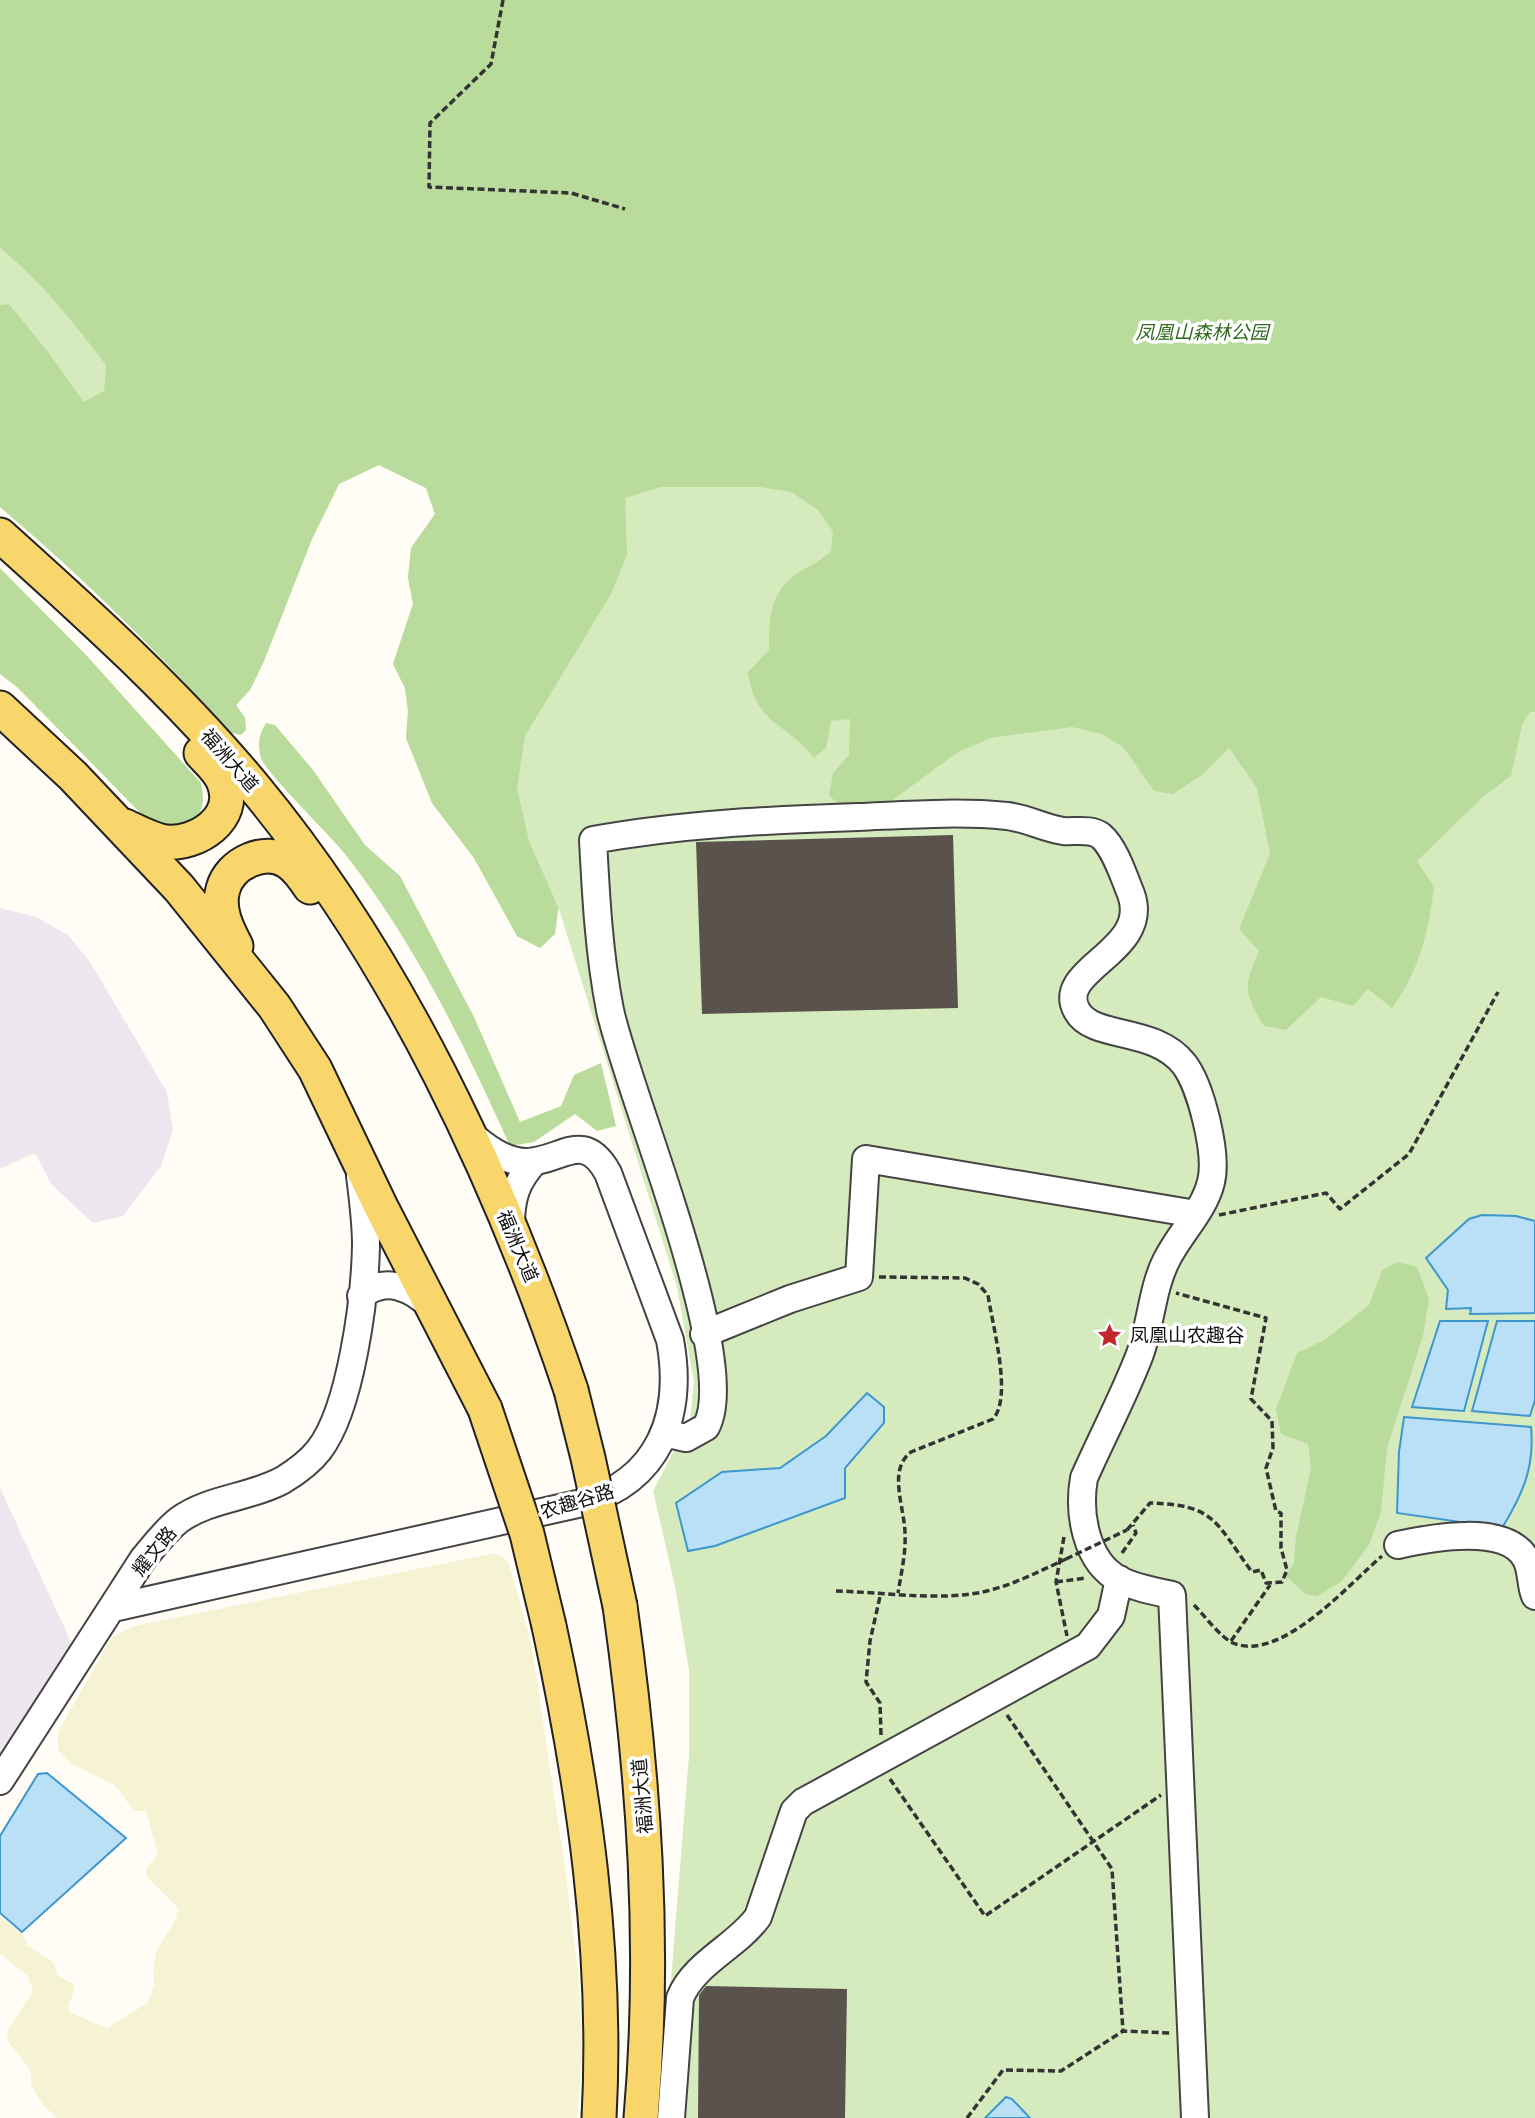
<svg xmlns="http://www.w3.org/2000/svg" width="1535" height="2118" font-family="Bitter,'Noto Sans SC',serif">
<rect width="100%" height="100%" fill="#fffdf5"/>
<path fill="#eee6ef" d="M0,908l36,9 32,18 22,27 77,130 6,38 -12,36 -38,50 -30,7 -42,-39 -16,-31 -35,16z
M0,1488l72,156 -72,109z"/>
<path fill="#f6f3d4" d="M496,1553l12,8 23,81 33,219 14,111 5,76 -6,70h-520l-14,-13 -12,-19v-15l-23,-30 -1,-10 26,-40 -5,-15 -28,-22v-38l24,20 3,9 27,18 3,12 16,9 2,4 -7,19 3,6 36,15 40,-25 7,-17 -1,-17 4,-20 19,-30 2,-11 -32,-32v-8l12,-13 -12,-44h-12l-19,-26 -44,-21 -13,-14v-18l54,-95 22,-11z"/>
<path fill="#d5ebbd" d="M0,0h1535v2118h-875l29,-363v-84l-13,-80 -23,-100 37,-71 4,-38 -17,-95 -118,-378 -4,25 -15,14 -23,-12 -43,-78 -42,-55 -26,-65 2,-27 -3,-23 -12,-24 20,-60 -5,-26 3,-30 24,-34 -9,-26 -47,-23 -40,19 -27,55 -48,122 -14,29 -14,15 9,13 1,12 -5,5 -9,-2c-73,-80 -149,-156 -232,-226z"/>
<path fill="#b9dc9c" d="M0,0h1535v712h-5l-8,13 -11,51 -27,20 -67,65 17,26c-6,47 -14,82 -42,121l-24,-19 -15,17 -32,-9 -35,33 -22,-4c-20,-33 -21,-39 -5,-75l-20,-22 31,-75 -13,-66 -28,-40 -26,26 -30,20 -19,-3 -31,-44 -21,-13 -30,-7 -81,11 -33,14 -79,58 -31,4 -19,-19 4,-22 16,-18 1,-36 -19,2 -5,27 -12,10c-28,-36 -59,-33 -66,-86l21,-22c0,-31 0,-59 30,-78 11,-7 22,-11 32,-21l2,-19 -15,-22 -27,-18 -31,-5h-99l-36,11 2,57 -16,39 -86,142 -8,52 12,53 29,66 -3,27 -15,14 -23,-12 -43,-78 -42,-55 -26,-65 2,-27 -3,-23 -12,-24 20,-60 -5,-26 3,-30 24,-34 -9,-26 -47,-23 -40,19 -27,55 -48,122 -14,29 -14,15 9,13 1,12 -5,5 -9,-2c-73,-80 -149,-156 -232,-226v-202l9,-1 39,48 36,50 20,-11 2,-26c-32,-42 -64,-83 -106,-117z
M0,568l88,89 113,126c5,23 1,31 -16,46l-32,-3 -135,-138 -18,-14z
M266,723l9,2 38,45 52,75 35,31 74,141 46,105 41,-16 13,-31 27,-12 15,63 -19,5 -22,-17 -41,28 -24,4c-46,-102 -95,-203 -165,-292 -14,-18 -80,-82 -84,-96 -4,-14 -2,-24 5,-35z
M1398,1262l19,5 12,32 -6,37 -36,112 -6,64 -12,33 -28,37 -24,14 -12,-2 -19,-18 8,-13 2,-26 15,-69 -3,-24 -27,-10 -5,-25 21,-56 29,-14 43,-34 13,-35z"/>
<path fill="#b9e0f7" stroke="#3f96cf" stroke-width="2" d="M1482,1215l34,1 19,5v92l-65,1 1,-6 -25,1 2,-19 -22,-32 43,-39z
M1440,1321h48l-24,90 -52,-4z
M1497,1321h38v79l-5,16 -58,-5z
M867,1393l17,14v16l-39,45v30l-130,48 -27,5 -12,-48 46,-31 58,-4 46,-32z
M1404,1417l127,10c4,41 -9,68 -29,101l-105,-15 2,-61z
M47,1773l79,65 -104,94 -22,-19v-77l38,-62z
M1006,2097l6,2 18,19h-45z"/>
<path fill="#5a524d" d="M953,835l5,173 -256,6 -6,-172z
M706,1986l141,3 -2,129h-147l1,-123z"/>
<g fill="none" stroke-linecap="round" stroke-linejoin="round">
<defs>
<path id="minor" d="M511,1225c0,-26 5,-44 24,-64
M361,1296c25,-21 51,-8 72,12
M704,1334l86,-35 69,-22 7,-118 330,55
M664,1433l22,5 20,-11c36,-66 -79,-336 -96,-417 -11,-56 -14,-113 -17,-170 88,-16 176,-20 265,-23 48,-2 100,-6 149,-1 19,2 37,12 56,15 12,1 28,-3 38,5 14,12 23,41 30,58 21,58 -78,75 -54,117 16,29 77,15 107,53 17,22 34,90 27,118 -7,29 -32,52 -45,79 -14,28 -15,63 -26,93 -16,42 -38,83 -56,124 -6,34 1,84 36,102 16,8 34,11 52,15l23,523
M1398,1545c32,-7 109,-22 128,14 6,11 4,25 9,37
M113,1608l469,-105c77,-23 102,-87 88,-163l-62,-167c-25,-45 -47,-11 -82,-11 -22,0 -42,-16 -58,-30
M0,1781l143,-222c11,-13 22,-28 36,-39 30,-22 71,-22 104,-40 13,-8 26,-17 36,-30 32,-41 46,-152 47,-205 0,-23 -3,-46 -6,-69
M671,2118l9,-120c14,-35 56,-51 78,-81l36,-106 9,-9 285,-156 23,-30 8,-37"/>
<path id="major" d="M0,535c89,80 179,161 255,253 143,173 245,391 316,602
M0,708l73,68 106,112 95,118 41,63 66,138 104,202
M125,826c13,6 27,14 41,16 30,3 72,-23 58,-59 -4,-12 -15,-21 -23,-30
M236,946c-9,-17 -19,-37 -13,-57 7,-26 42,-42 65,-27 9,6 16,16 22,25
M620,1606c24,171 36,340 21,512
M549,1626c35,161 59,328 50,492"/>
</defs>
<use href="#minor" stroke="#444" stroke-width="30"/>
<use href="#major" stroke="#222" stroke-width="37"/>
<path stroke="#333" stroke-width="3.5" stroke-dasharray="7 3.5" stroke-linecap="butt" d="M503,0l-12,64 -61,59 -1,64 142,6 54,16
M1219,1215l107,-22 14,16 69,-55 89,-162
M879,1277l86,1 13,6 10,11c4,29 25,102 5,124l-82,33c-24,18 -6,56 -6,82 1,19 -4,40 -7,59
M1127,1530l23,-27c66,2 65,19 102,69l9,-2 5,13 16,-1 5,-12 -6,-22v-35l-5,-2 -10,-43 7,-20 -1,-27 -21,-22 15,-81 -90,-25
M1064,1537l-8,45 11,54
M1122,1553l14,-20 -3,-8
M1056,1582l30,-4
M836,1591c45,1 107,11 151,0 28,-7 53,-20 79,-32
M1194,1605c11,11 25,31 39,38 48,20 117,-60 149,-87
M1231,1641l39,-56
M1007,1715l105,154 11,162
M881,1735l-1,-32 -14,-21 4,-41 11,-49
M890,1779l95,137 176,-121
M967,2118l36,-48 58,1 62,-40 47,2"/>
<use href="#minor" stroke="#fff" stroke-width="26"/>
<use href="#major" stroke="#f9d66b" stroke-width="33"/>
<defs>
<path id="major-bridge" d="M571,1390l17,68 32,148
M485,1409l42,125 22,92"/>
</defs>
<use href="#major-bridge" stroke="#222" stroke-width="37" stroke-linecap="butt"/>
<path stroke="#333" stroke-width="3.5" stroke-dasharray="7 3.5" stroke-linecap="butt" d="M1066,1559l61,-29"/>
<use href="#major-bridge" stroke="#f9d66b" stroke-width="33"/>
</g>
<defs>
<symbol id="sight-bare" viewBox="-9 -9 18 18"><path d="M0-6L1.8-2.2L6-1.7L2.9 1.2L3.7 5.4L0 3.3L-3.7 5.4L-2.9 1.2L-6-1.7L-1.8-2.2Z" fill="#c4262e" stroke="#fff" stroke-width="2.5" paint-order="stroke"/></symbol>
</defs>
<g fill-rule="evenodd">
<use href="#sight-bare" x="1092" y="1318" width="35" height="35"/>
</g>
<g text-anchor="middle" stroke-width="7" stroke-linejoin="round" paint-order="stroke">
<g font-size="19" font-style="italic" fill="#2f6b1f" stroke="#fff">
<text x="1202" y="339">凤凰山森林公园</text>
</g>
<g font-size="19" fill="#111" stroke="#fff">
<text transform="translate(230 760) rotate(49)" y="7">福洲大道</text>
<text transform="translate(518 1246) rotate(67)" y="7">福洲大道</text>
<text transform="translate(577 1501) rotate(-17)" y="7">农趣谷路</text>
<text transform="translate(154 1551) rotate(-51)" y="7">耀文路</text>
<text transform="translate(642 1796) rotate(-95)" y="7">福洲大道</text>
</g>
<g font-size="19" fill="#111" stroke="#fff" text-anchor="start">
<text x="1130" y="1342">凤凰山农趣谷</text>
</g>
</g>
</svg>
